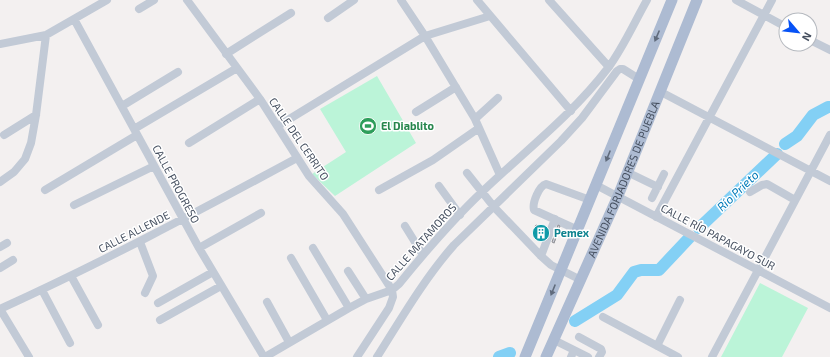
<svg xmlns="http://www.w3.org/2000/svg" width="830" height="357" font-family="'Exo 2',sans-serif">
<rect width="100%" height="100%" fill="#f3f0f0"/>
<path fill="#bbf4d8" d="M377,76l39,67 -81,53 -23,-22 34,-22 -26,-43z
M760,283l48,25 -26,49h-61z"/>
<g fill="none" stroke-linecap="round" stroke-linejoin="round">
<path stroke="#83d0f5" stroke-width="12" d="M785,144l12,-8 16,-21 15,-8h2
M699,228l78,-74
M575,321l42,-26 17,-23 7,-2h18l31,-33
M499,357l11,-4"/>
<path stroke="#c2cad6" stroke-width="8" d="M187,0l73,99 49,77 34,38 49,76 1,7 -4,11 -32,49
M401,0l24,36 50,83 25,56
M477,0l94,111
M549,0l60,67
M736,0l50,27
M139,9l15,-9
M328,18l26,-18
M74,19l125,229 65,109
M810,40l20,10
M0,44l46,-9 61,-35
M226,54l65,-41
M661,92l169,89
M122,106l56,-34
M416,112l40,-25
M475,119l23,-21
M278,126l147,-90 65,-20
M134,129l103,-61
M4,135l32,-20
M189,143l71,-44
M627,172l31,15
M467,173l27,34 47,49 10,9 30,15
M0,182l14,-10 11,-13 6,-16 5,-28 10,-80
M596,185l234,123
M439,186l21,29
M45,190l92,-55
M379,190l54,-30 46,-32
M750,192l12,-7 5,-1 28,16
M652,198l12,-24
M74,205l80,-39
M656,217l116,-217
M405,226l18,29
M578,230l-44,-20c-2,-7 5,-24 12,-26l44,16
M140,242l13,34 -8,17
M0,247l7,-4
M199,248l62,-35
M313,248l36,60
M541,256l14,-37
M291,258l36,62
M0,268l13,-8
M348,271l18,28
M71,276l27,49
M42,290l28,53
M267,302l22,40
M158,303l55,-31
M0,309c101,-46 199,-98 297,-151
M0,309l29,48
M603,317l75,40
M160,320l61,-34
M579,337l22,12 1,3 -3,5
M554,340l20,10 -3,7
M657,346l23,-46
M574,350l14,7
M265,357l84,-49 17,-9 26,-9 7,-6c26,-32 53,-64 84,-93 42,-40 89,-76 125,-123 15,-20 26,-45 39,-68
M377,357c24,-38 47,-78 77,-112l107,-104 21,-23 35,-47 3,-2h3l16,10
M712,357l118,-222"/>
<g stroke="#adbbd2" stroke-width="11">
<path d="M525,357l147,-357"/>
<path id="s1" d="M546,357l72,-161 79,-196"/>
</g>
</g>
<path fill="#afb1b8" d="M545,230l-3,8 -9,-4v-2z"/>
<path fill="#8f9096" d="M560,226v2l-6,16v-1z"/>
<path fill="#ccced6" stroke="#8f9096" d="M536,225l9,4 -3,7 -9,-4z
M558,225l2,1 -6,17 -2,-1z"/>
<defs><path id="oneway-solid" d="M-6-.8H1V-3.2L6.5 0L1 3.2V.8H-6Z"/></defs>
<g fill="#606b7c">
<use href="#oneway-solid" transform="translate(657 36) rotate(113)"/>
<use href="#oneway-solid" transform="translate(608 156) rotate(112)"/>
<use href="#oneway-solid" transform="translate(553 290) rotate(112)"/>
</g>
<defs>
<symbol id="stadium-disc" viewBox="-11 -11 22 22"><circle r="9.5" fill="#2e9e5b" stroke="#fff"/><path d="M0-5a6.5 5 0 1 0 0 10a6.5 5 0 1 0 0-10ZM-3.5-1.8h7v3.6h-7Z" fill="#fff"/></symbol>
<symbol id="building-disc" viewBox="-11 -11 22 22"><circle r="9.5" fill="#0f9aa8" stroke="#fff"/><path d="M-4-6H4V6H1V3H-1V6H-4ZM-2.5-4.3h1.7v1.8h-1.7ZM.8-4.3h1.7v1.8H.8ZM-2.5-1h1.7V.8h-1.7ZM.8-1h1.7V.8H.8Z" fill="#fff"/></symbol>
</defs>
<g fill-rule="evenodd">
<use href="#stadium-disc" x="358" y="116" width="20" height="20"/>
<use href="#building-disc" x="531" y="223" width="20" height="20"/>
</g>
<g text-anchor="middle" stroke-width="3" stroke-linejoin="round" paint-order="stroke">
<g font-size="11" font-weight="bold" fill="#27864d" stroke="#fff" text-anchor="start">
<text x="381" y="130">El Diablito</text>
</g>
<g font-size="11" fill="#465060" stroke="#fff">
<text transform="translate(299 139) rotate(56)" y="4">CALLE DEL CERRITO</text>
<text dy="4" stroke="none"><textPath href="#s1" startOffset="194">AVENIDA FORJADORES DE PUEBLA</textPath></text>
<text transform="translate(176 184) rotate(62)" y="4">CALLE PROGRESO</text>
<text transform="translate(134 232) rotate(-27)" y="4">CALLE ALLENDE</text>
<text transform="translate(718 237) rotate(28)" y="4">CALLE RÍO PAPAGAYO SUR</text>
<text transform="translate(421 242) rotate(-48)" y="4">CALLE MATAMOROS</text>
</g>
<g font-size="11" font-weight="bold" fill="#0d838f" stroke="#fff" text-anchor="start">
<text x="554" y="237">Pemex</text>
</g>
<g font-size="12" font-style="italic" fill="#007bb9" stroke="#fff">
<text transform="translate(738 191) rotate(-44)" y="4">Río Prieto</text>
</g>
</g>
<g transform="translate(798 32) rotate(118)"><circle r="19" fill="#ffffff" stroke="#b5b9bf"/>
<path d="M0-3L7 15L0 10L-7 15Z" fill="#0652f6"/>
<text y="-6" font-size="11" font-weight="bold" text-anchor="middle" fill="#465060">N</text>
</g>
</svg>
